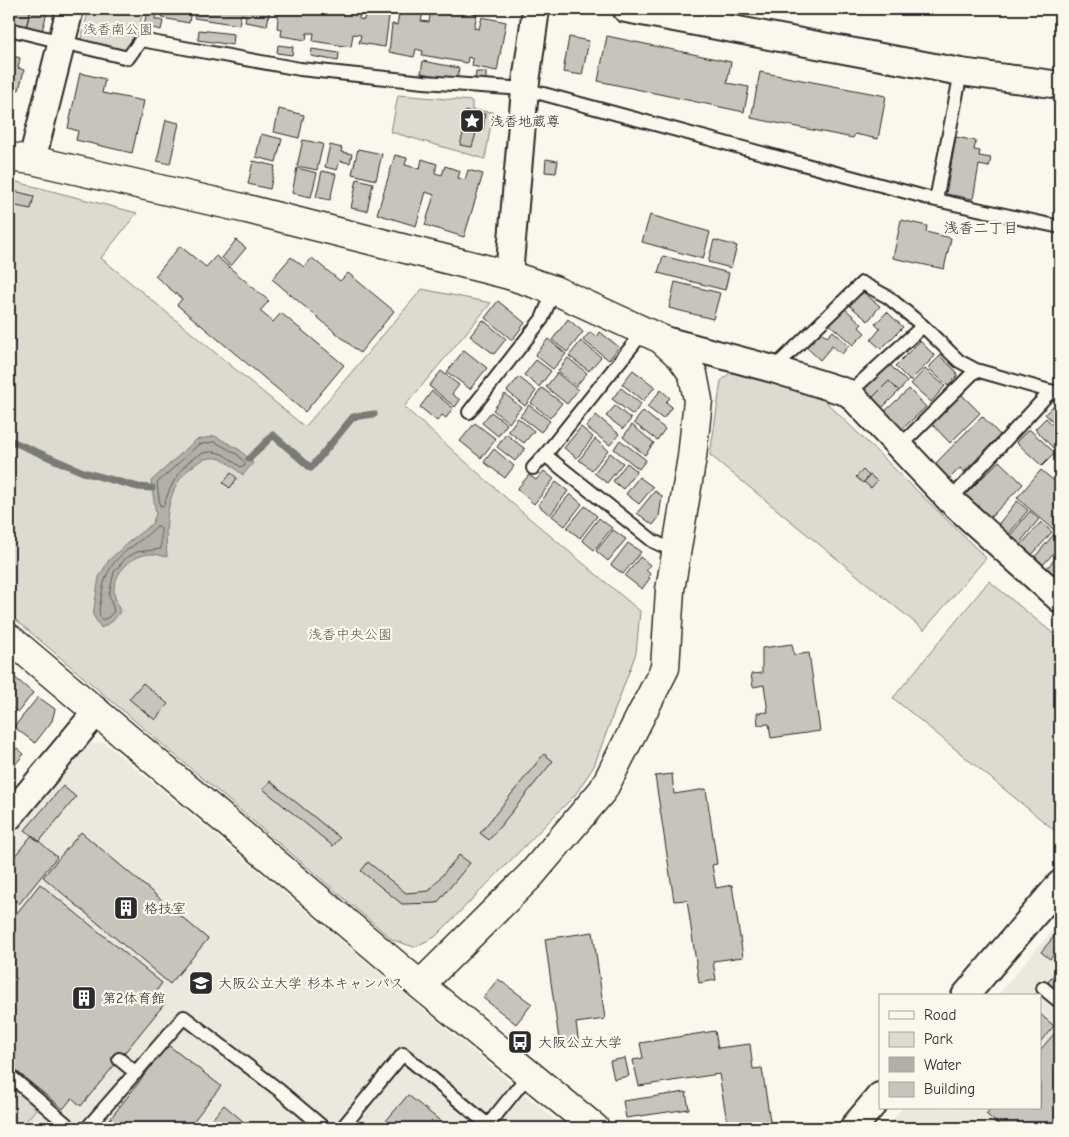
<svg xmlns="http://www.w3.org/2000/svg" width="1069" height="1137" font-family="'Comic Neue','Klee One',sans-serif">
<rect width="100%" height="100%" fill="#fbf7ec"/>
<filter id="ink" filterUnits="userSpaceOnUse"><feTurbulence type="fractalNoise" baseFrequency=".02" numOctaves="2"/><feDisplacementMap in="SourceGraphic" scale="10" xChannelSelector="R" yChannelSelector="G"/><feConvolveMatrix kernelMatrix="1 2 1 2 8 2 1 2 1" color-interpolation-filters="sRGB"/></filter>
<g filter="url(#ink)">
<path fill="#ebe8de" d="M104,742l461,386h-556v-290l78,-93z
M1060,921v207h-174l16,-20h138v-112h-43z"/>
<path fill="#dddad0" stroke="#84827e" d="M89,9h55l-10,36 -12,6 -42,-9z
M398,95l74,6v9l21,2 -8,47 -94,-27z
M9,180l128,33 -36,45 204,169 117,-138 69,14 -87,104 118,105 118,99 -4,42 -42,113 -19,29 -140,142 -21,10 -21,-7 -384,-326z
M733,370l90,29 163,159 -62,72 -214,-175 11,-74z
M989,581l71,58v196l-167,-137z
M9,1084l28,24 -17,20h-11z"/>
<path fill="#b1afa7" stroke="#7b7a75" d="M215,436l25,14 13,13 -10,12c-7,-5 -17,-16 -26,-17 -10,-1 -16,2 -24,8 -28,20 -28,60 -26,91 -4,-1 -10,-3 -15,-3 -20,0 -39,19 -38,39 1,5 4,12 6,19l-7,9 -12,7 -8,-13 6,-38 10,-17 22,-20 21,-16 4,-10 -5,-33 45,-41z"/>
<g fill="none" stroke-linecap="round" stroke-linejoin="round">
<path stroke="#61605d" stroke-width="1" d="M215,442l22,12 8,9v3l-4,1c-6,-4 -13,-10 -19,-13 -30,-12 -52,29 -58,51l-4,1 -3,-23 41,-38z
M157,526l4,2v21l-24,3 -11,6 -12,14 -5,23 5,16 -5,6 -7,3c-5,-7 -2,-14 -1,-22 6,-45 29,-45 56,-72z"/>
<path stroke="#7b7a75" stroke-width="7" d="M9,440l74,32 55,15 14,1
M249,459l24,-24 38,33 42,-51 21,-3"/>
</g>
<path fill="#c7c4bc" stroke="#2b2b2b" d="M9,9h22l-5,18 -17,-5z
M31,9h17l-6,22 -16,-4z
M164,9h27l-2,14 -27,-5z
M193,9h77l-3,17 -22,-4 1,-7 -5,-1 -2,11 -45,-7 2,-9z
M279,9h30v2l7,1v-3h44l-1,10 5,1 2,-11h24l-5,38 -26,-4 2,-8 -8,-1 -2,13 -38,-6 1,-8h-7l-1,7 -25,-4 1,-7 -5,-1z
M400,9h24l-3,12 8,1 2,-13h19l27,5 -3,14 5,1 3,-12 24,5 -9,49 -25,-5 1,-7 -5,-2 -1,6 -45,-8 1,-4 -7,-2 -2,8 -25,-5 3,-28 5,1z
M147,10l9,2 -1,7 8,2 -2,9 -17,-4z
M199,30l35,4 -1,11 -35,-5z
M607,36l124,26 -4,21 22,4 -5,25 -146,-31z
M569,37l20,4 -7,34 -19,-3z
M278,45l15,2 -1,8 -15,-2z
M312,49l27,4 -1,8 -27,-5z
M9,55l11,3 -2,10 6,2 -5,20 -5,-1 -3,14 -2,-1z
M423,61l36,7 -2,12 -36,-7z
M476,72h10v8l-11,-1z
M760,72l126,24 -8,43 -23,-5 -2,4 -102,-20z
M80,73l25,6 -3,14 42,8 -12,52 -56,-13 2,-9 -10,-3z
M279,109l25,6 -5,23 -25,-6z
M466,111l19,3 -2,16 -19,-3z
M166,120l13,3 -9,41 -13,-3z
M464,130l12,3 -4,14 -12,-2z
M261,134l21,5 -6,23 -20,-5z
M956,137l20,4 -2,9 6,1 -1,5 12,2 -2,9 -10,-2 -6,34 -27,-5z
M303,140l20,4 -6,26 -20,-4z
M330,145l12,3 -1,4 11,2 -2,9 -10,-2 -3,9 -12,-3z
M358,149l24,5 -6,26 -24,-6z
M395,155l12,3 -2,7 15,4 2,-10 15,5 -2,9 7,2 3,-9 15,5 -2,7 7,2 3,-10 15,4 -19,63 -39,-12 9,-30 -8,-3 -10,34 -39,-12z
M546,159l12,2 -2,12 -11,-1z
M253,161l22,5 -5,23 -22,-5z
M297,168l20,5 -6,24 -19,-4z
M322,171l14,3 -6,26 -14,-3z
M357,179l16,4 -6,28 -16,-3z
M14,191l20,5 -3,13 -20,-4z
M650,215l60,17 -7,27 -61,-17z
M901,220l26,6 -1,6 25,6 -7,31 -51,-11z
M236,240l10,8 -15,18 -9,-8z
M714,240l23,6 -6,22 -23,-6z
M180,246l26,21 10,-11 53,45 -9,10 13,11 8,-9 63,52 -39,47 -128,-107 5,-6 -27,-23z
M663,256l66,17 -4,17 -67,-17z
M291,257l13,10 8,-9 28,23 8,-8 46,38 -34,42 -88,-74z
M675,282l45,11 -7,26 -44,-11z
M858,292l3,3 2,-3 17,14 -12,15 -20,-17z
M498,301l27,22 -13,17 -27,-22z
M842,306l20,18 -3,3 6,6 -12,12 -26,-23z
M887,312l16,15 -22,22 -10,-9 9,-11 -5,-5z
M568,319l15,13 -16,20 -15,-12z
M483,320l23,19 -12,15 -24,-18z
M818,329l9,8 6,-6 16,15 -7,8 -10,-8 -12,14 -16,-15z
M590,332l7,5 3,-5 19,15 -10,13 -26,-20z
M548,339l18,15 -13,15 -18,-14z
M581,341l20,16 -12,14 -20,-15z
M920,341l15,15 -25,25 -15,-15z
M464,350l23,18 -17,21 -23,-17z
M940,356l16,15 1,5 -9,10 -20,-18z
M568,358l19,15 -11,13 -18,-15z
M536,360l15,11 -12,16 -15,-12z
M888,363l19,19 -8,9 -10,-10 -20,20 -6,-6v-7z
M925,369l20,17 -14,16 -20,-18z
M633,370l22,17 -12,14 -21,-17z
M441,371l18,14 -7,9 8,6 -5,7 -26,-21z
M557,373l21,17 -11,14 -21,-17z
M519,377l17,14 -11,15 -18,-15z
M889,381l10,10 -20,20 -10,-10z
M542,388l20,15 -12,15 -19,-15z
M621,388l20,16 -8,11 -21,-16z
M909,389l17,18 -26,24 -17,-18z
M661,390l9,8 -4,4 6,5 -9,12 -16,-12z
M432,391l21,17 -7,10 -4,-3 -5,6 -17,-14z
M960,393l20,20 -30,30 -19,-20z
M505,394l16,13 -12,16 -16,-13z
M1057,402l3,1v25l-15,-14z
M529,405l21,16 -9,11 -21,-16z
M615,406l16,13 -8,10 -17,-13z
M643,411l22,18 -8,11 -23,-17z
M491,412l16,12 -9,12 -16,-13z
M596,415l23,19 -9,11 -24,-18z
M982,416l18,19 -36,37 -4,-4 -12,12 -15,-14z
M518,418l16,13 -10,12 -16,-12z
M1046,418l14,15v14l-4,4 -21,-22z
M475,423l21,16 -15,19 -21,-17z
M632,425l22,18 -9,12 -22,-18z
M581,427l12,10 -16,21 -13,-10z
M1029,429l26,24 -13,13 -26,-24z
M506,434l19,15 -10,12 -18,-14z
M595,439l13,11 -16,20 -13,-10z
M620,440l26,20 -7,9 -25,-20z
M494,449l20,17 -9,12 -21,-16z
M610,453l13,10 -16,20 -13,-10z
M999,461l24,23 -34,35 -24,-24z
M627,463l10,8 -14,18 -10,-8z
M863,470l6,6 -6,7 -7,-6z
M1041,470l19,16 -1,48 -42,-36z
M544,471l10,8 -20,25 -17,-15 12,-14 7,5z
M231,473l6,5 -7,10 -7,-5z
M870,475l7,6 -6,7 -7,-6z
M639,477l14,10 -14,17 -13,-10z
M556,482l12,9 -18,24 -12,-10z
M655,491l7,5 -3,21 -6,8 -16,-12z
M570,494l12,10 -17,22 -13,-10z
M1017,501l11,9 -20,25 -11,-9z
M585,506l12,10 -17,22 -13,-10z
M1030,511l9,8 -21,26 -9,-8z
M599,518l13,10 -18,22 -12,-10z
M1041,522l11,10 -21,24 -11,-10z
M613,530l13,9 -18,22 -12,-10z
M1055,533l5,5v8l-18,20 -9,-7z
M628,543l13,9 -18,22 -12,-9z
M1060,553v19l-4,5 -10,-8z
M640,557l10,8 -4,5 4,4 -2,3 2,1 -8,11 -17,-13z
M792,644l2,11 15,-2 11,78 -49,7 -2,-14 -11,1 -1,-12 11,-1 -4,-27 -11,2 -2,-13 11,-1v-25z
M13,676l20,17 -15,19 -7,-5 -2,3v-29z
M143,683l25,21 -13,16 -26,-21z
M38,697l17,12 -3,12 -17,22 -21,-16z
M17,748l7,6 -15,18v-17z
M544,754l9,7 -64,79 -9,-7z
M672,774l2,20 32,-5 11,75 -5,1 4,23 16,-3 11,72 -30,4 3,19 -17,3 -12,-83 -13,1 -19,-125z
M270,781l70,57 -7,8 -70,-57z
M63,786l13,11 -37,45 -14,-12z
M81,832l127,107 -38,45 -127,-107z
M32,835l25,22 -38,47 -10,-9v-32z
M459,855l11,8 -33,40 -35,1 -41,-33 7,-9 38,31 23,-2z
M40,884l122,99 -8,11 11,9 -84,103 -9,-8 -9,11 -54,-44v-142z
M593,932l12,87 -29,4 3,22 -19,2 -15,-108z
M1055,935l5,4v7l-10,13 -9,-7z
M1060,967v26l-12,-11z
M498,979l34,25 -16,20 -33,-26z
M1040,1014l14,12 -14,16z
M1060,1027v101h-57l-17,-14 5,-6h49v-58z
M715,1031l3,17 32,-4 3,25 9,-1 9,60h-43l-9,-54 -80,12 -6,-26 10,-2 -3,-15z
M168,1045l53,41 -33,42h-85z
M625,1058l4,18 -15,3 -4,-18z
M686,1092l3,17 -63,9 -3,-17z
M408,1095l41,33h-69z
M224,1105l27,23h-46z"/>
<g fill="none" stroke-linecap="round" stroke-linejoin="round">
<defs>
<path id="service" d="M9,29l119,29 13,-18 159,29 124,13 101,7 411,111 124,27
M936,200l25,-128
M644,331l-99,124 108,86 23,11
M773,369l89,-86 26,14 35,29 36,35 17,9 84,24
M849,393l74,-67
M469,412l73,-93 12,-29
M900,446l76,-76
M533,468l12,-13
M950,500l101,-109
M1043,988l17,14
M119,1059l17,14
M9,1075l62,53
M488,1125l41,-51
M87,1128l97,-111 95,73 45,38
M342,1128l61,-74 85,71 -3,3"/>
<path id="minor" d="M626,9l335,63 99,13
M32,160l38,-151
M509,275l16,-186 11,-80
M661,339l112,30 76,24 101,107 110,99
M9,817l88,-106
M965,996l95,-112
M853,1128l27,-32"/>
<path id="tertiary" d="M9,157l23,3 215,49 262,66 45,15 107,49 20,18 12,17 5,26 -6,57 -22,133 -5,78 -62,122 -72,85 -111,110
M9,638l411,347 175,143"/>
</defs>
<use href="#service" stroke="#2b2b2b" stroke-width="16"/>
<use href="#minor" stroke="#2b2b2b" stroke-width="30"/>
<use href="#tertiary" stroke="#2b2b2b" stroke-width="31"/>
<use href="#service" stroke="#fbf7ec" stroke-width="12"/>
<use href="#minor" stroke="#fbf7ec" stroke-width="26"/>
<use href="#tertiary" stroke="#fbf7ec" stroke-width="28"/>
</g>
</g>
<defs>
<symbol id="sight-square" viewBox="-11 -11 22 22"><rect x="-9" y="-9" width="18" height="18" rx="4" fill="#2b2b2b" stroke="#fbf7ec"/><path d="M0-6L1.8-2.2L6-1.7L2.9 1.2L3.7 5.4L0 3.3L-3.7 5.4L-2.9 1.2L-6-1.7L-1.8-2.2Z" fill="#fff"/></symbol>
<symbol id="building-square" viewBox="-11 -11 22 22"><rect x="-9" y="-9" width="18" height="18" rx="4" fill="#2b2b2b" stroke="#fbf7ec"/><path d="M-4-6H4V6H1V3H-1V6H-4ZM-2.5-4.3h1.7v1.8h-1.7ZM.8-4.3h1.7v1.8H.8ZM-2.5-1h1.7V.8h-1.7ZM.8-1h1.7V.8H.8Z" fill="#fff"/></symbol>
<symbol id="university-square" viewBox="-11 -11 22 22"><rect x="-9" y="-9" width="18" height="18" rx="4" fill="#2b2b2b" stroke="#fbf7ec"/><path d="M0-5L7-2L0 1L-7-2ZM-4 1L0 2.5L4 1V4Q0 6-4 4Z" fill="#fff"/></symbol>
<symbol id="bus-square" viewBox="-11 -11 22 22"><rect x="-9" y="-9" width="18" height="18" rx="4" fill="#2b2b2b" stroke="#fbf7ec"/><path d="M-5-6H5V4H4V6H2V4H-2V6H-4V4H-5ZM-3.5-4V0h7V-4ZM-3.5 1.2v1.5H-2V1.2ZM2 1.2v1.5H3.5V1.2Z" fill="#fff"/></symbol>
</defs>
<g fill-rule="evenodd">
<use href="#sight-square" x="458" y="107" width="28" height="28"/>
<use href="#building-square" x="112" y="894" width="28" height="28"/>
<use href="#university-square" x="187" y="969" width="28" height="28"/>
<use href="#building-square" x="70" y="984" width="28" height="28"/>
<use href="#bus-square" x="506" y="1028" width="28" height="28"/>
</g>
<g text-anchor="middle" stroke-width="4.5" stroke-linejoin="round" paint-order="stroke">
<g font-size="14" fill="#585754" stroke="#fbf7ec">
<text x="118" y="34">浅香南公園</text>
<text x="350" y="639">浅香中央公園</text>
</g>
<g font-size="14" fill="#2b2b2b" stroke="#fbf7ec" text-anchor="start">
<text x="490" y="126">浅香地蔵尊</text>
<text x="144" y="913">格技室</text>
<text x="218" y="988">大阪公立大学 杉本キャンパス</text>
<text x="102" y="1003">第2体育館</text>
<text x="538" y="1047">大阪公立大学</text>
</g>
<g font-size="15" fill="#2b2b2b" stroke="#fbf7ec">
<text x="981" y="233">浅香二丁目</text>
</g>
</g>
<rect width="1069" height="1137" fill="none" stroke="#fbf7ec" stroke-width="30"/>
<rect x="15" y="15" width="1039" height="1107" fill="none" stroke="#2b2b2b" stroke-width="2" filter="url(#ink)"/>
<rect x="879" y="994" width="162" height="115" fill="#fbf7ec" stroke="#a8a59f"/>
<rect x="889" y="1011" width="25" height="8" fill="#fbf7ec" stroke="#a8a59f"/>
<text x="924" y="1020" font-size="15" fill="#2b2b2b">Road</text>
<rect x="889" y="1032" width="25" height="15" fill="#dddad0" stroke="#a8a59f"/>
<text x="924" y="1044" font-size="15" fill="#2b2b2b">Park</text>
<rect x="889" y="1057" width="25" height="15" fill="#b1afa7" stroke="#a8a59f"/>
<text x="924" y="1070" font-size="15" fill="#2b2b2b">Water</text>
<rect x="889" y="1082" width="25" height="15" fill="#c7c4bc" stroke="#a8a59f"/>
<text x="924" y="1094" font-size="15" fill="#2b2b2b">Building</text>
</svg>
